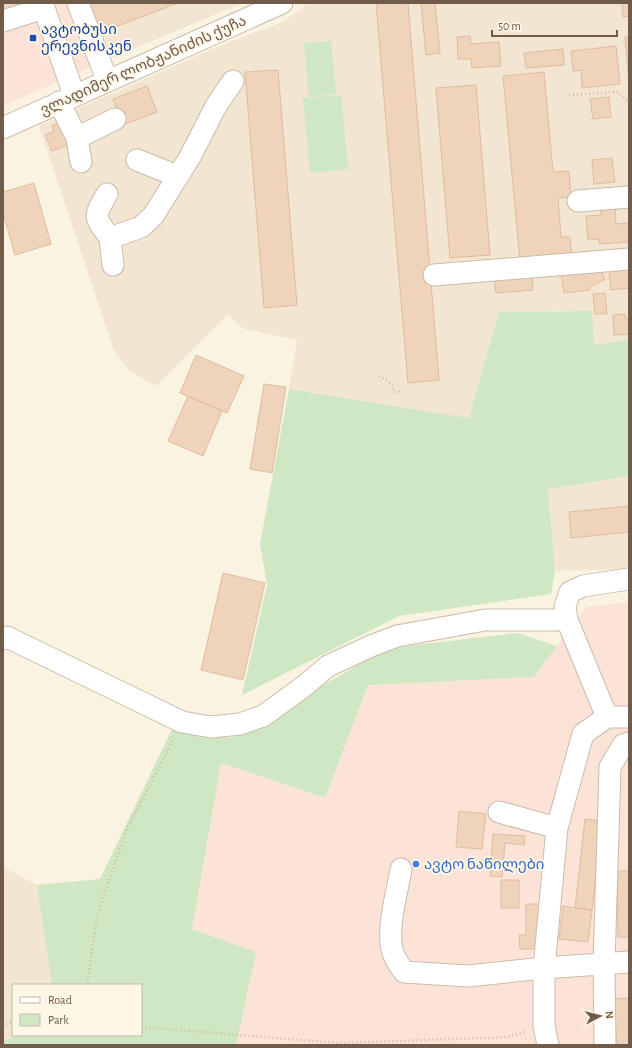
<svg xmlns="http://www.w3.org/2000/svg" width="632" height="1048" font-family="'Alegreya Sans','Noto Sans Georgian',sans-serif">
<rect width="100%" height="100%" fill="#fbf3e2"/>
<path fill="#f2e5d1" d="M67,3h175l-151,64z
M309,3h320v337l-35,6 -2,-35 -93,1 -30,106 -180,-29 8,-49 -53,-11 -16,-14 -72,71 -28,-16 -13,-17 -76,-227 185,-82 59,-22z
M629,476v93l-74,2 -7,-82z
M3,867l34,18 15,100h-39v50h4l-14,7z"/>
<path fill="#fbe4d7" d="M3,3h64l24,64 -88,39z
M629,602v443h-393l20,-93 -64,-23 29,-166 104,35 43,-113 166,-8 52,-70z"/>
<path fill="#cfe7c2" d="M331,41l5,53 -27,3 -5,-54z
M341,95l7,74 -38,4 -7,-75z
M592,311l2,34 35,-5v136l-81,13 7,82 -4,23 -152,22 -157,79 25,-110 -7,-41 29,-155 180,29 30,-106z
M518,633l39,13 -23,31 -166,8 -43,113 -104,-35 -29,166 64,23 -20,93h-233v-3l14,-7h124v-50h-89l-15,-100 63,-6 73,-152 58,11 157,-90z"/>
<path fill="#efd3bb" stroke="#e1bb9d" d="M3,3h31l-31,10z
M88,3h90l-79,30z
M376,3h32l31,377 -31,3z
M421,3h14l5,50 -14,2z
M622,3h7v13l-6,1z
M470,36l1,8 28,-2 2,24 -29,2 -1,-9h-13l-1,-22z
M625,37h4v46z
M616,46l4,38 -38,4 -1,-18 -8,1 -2,-20z
M563,49l1,16 -38,3 -2,-15z
M278,70l19,235 -33,3 -19,-236z
M544,72l9,100 16,-1 2,26 -13,1 3,39h9l2,19 -52,5 -17,-185z
M476,85l14,170 -40,3 -14,-170z
M147,86l10,26 -34,13 -10,-26z
M609,97l2,20 -18,2 -3,-20z
M66,120l9,22 -23,9 -7,-16 9,-4 -2,-5z
M612,158l3,24 -21,2 -2,-24z
M34,183l17,61 -36,11 -12,-42v-21z
M615,205l1,19 13,-1v19l-30,2v-5l-11,1 -2,-24 15,-1 -1,-9z
M599,267l6,12 -15,8v3l-26,3 -3,-19z
M629,270v18l-18,2 -2,-19z
M532,276l1,14 -37,3 -2,-13z
M605,293l2,21h-12l-2,-20z
M625,314v4h4v16l-15,1 -1,-20z
M196,355l48,21 -17,37 -47,-20z
M264,384l22,3 -14,86 -22,-4z
M188,396l34,15 -19,45 -35,-15z
M629,506v26l-58,6 -2,-26z
M223,573l42,10 -22,97 -42,-10z
M459,811l27,3 -4,35 -26,-2z
M585,819l17,2 -10,89 -17,-2z
M493,834l32,2 -1,9 -19,-2 -3,34 -12,-1z
M617,871h12v66h-11z
M501,880h18v28h-18z
M526,904h17l-1,45h-22l-1,-14h7z
M563,906l29,4 -4,32 -29,-3z
M629,998v47h-12l-4,-46z"/>
<g fill="none" stroke-linecap="round" stroke-linejoin="round">
<defs>
<path id="minor" d="M78,3l29,77
M3,21l41,-13 30,87
M59,102l18,36 4,24
M3,128l279,-125
M77,138l38,-19
M137,160l40,16
M107,194c-14,24 -13,22 3,44l31,-11 12,-11 37,-59 26,-51 17,-25
M578,201l51,-4
M110,238l3,27
M434,275l195,-16
M3,639l4,-2 175,85 29,5 29,-3 23,-8 40,-29 25,-21 43,-20 26,-10 88,-16h82
M607,717h22
M499,812l58,16
M401,869c-4,24 -14,58 -9,81 2,8 7,15 12,22l64,4 76,-8 85,-6
M548,1045l-4,-19v-58l13,-140 26,-94 24,-17 -40,-97 -2,-14 5,-14 13,-6 46,-7
M605,1045l-1,-81 6,-197 13,-22 6,-2"/>
</defs>
<use href="#minor" stroke="#cbbbaa" stroke-width="23"/>
<path stroke="#d3b79f" stroke-width="2.5" stroke-dasharray="1 3" stroke-linecap="butt" d="M569,95l49,-3 11,10
M379,376l13,8 2,8 8,-1
M87,985l10,-70 30,-86 47,-91
M3,1026l10,-5
M141,1027l198,16 168,-6 20,-6"/>
<use href="#minor" stroke="#fff" stroke-width="21"/>
</g>
<rect fill="#1a4fb4" stroke="#fef7e8" stroke-width="1.5" x="29" y="34" width="8" height="8" rx="2"/>
<circle fill="#3f7fe0" stroke="#fef7e8" stroke-width="1.5" cx="416" cy="864" r="4"/>
<g text-anchor="middle" stroke-width="3.5" stroke-linejoin="round" paint-order="stroke">
<g font-size="15" fill="#164399" stroke="#fef7e8" text-anchor="start">
<text x="41" y="34">ავტობუსი<tspan x="41" dy="17">ერევნისკენ</tspan></text>
</g>
<g font-size="15" fill="#715b4a" stroke="#fef7e8">
<text transform="translate(143 65) rotate(-24)" y="5">ვლადიმერ ლობჟანიძის ქუჩა</text>
</g>
<g font-size="15" fill="#366cbe" stroke="#fef7e8" text-anchor="start">
<text x="424" y="869">ავტო ნაწილები</text>
</g>
</g>
<rect width="632" height="1048" fill="none" stroke="#715b4a" stroke-width="8"/>
<rect x="12" y="984" width="130" height="52" fill="#fef7e8" stroke="#c6b9a9"/>
<rect x="20" y="997" width="20" height="6" fill="#ffffff" stroke="#c6b9a9"/>
<text x="48" y="1004" font-size="12" fill="#715b4a">Road</text>
<rect x="20" y="1014" width="20" height="12" fill="#cfe7c2" stroke="#c6b9a9"/>
<text x="48" y="1024" font-size="12" fill="#715b4a">Park</text>
<g transform="translate(600 1016) rotate(83)" stroke="#fef7e8" stroke-width="3" paint-order="stroke">
<path d="M0-3L7 15L0 10L-7 15Z" fill="#715b4a"/>
<text y="-6" font-size="11" font-weight="bold" text-anchor="middle" fill="#715b4a">N</text>
</g>
<path d="M492 30v6h125v-6" fill="none" stroke="#715b4a" stroke-width="2"/>
<text x="498" y="30" font-size="12" fill="#715b4a" stroke="#fef7e8" stroke-width="3" paint-order="stroke">50 m</text>
</svg>
